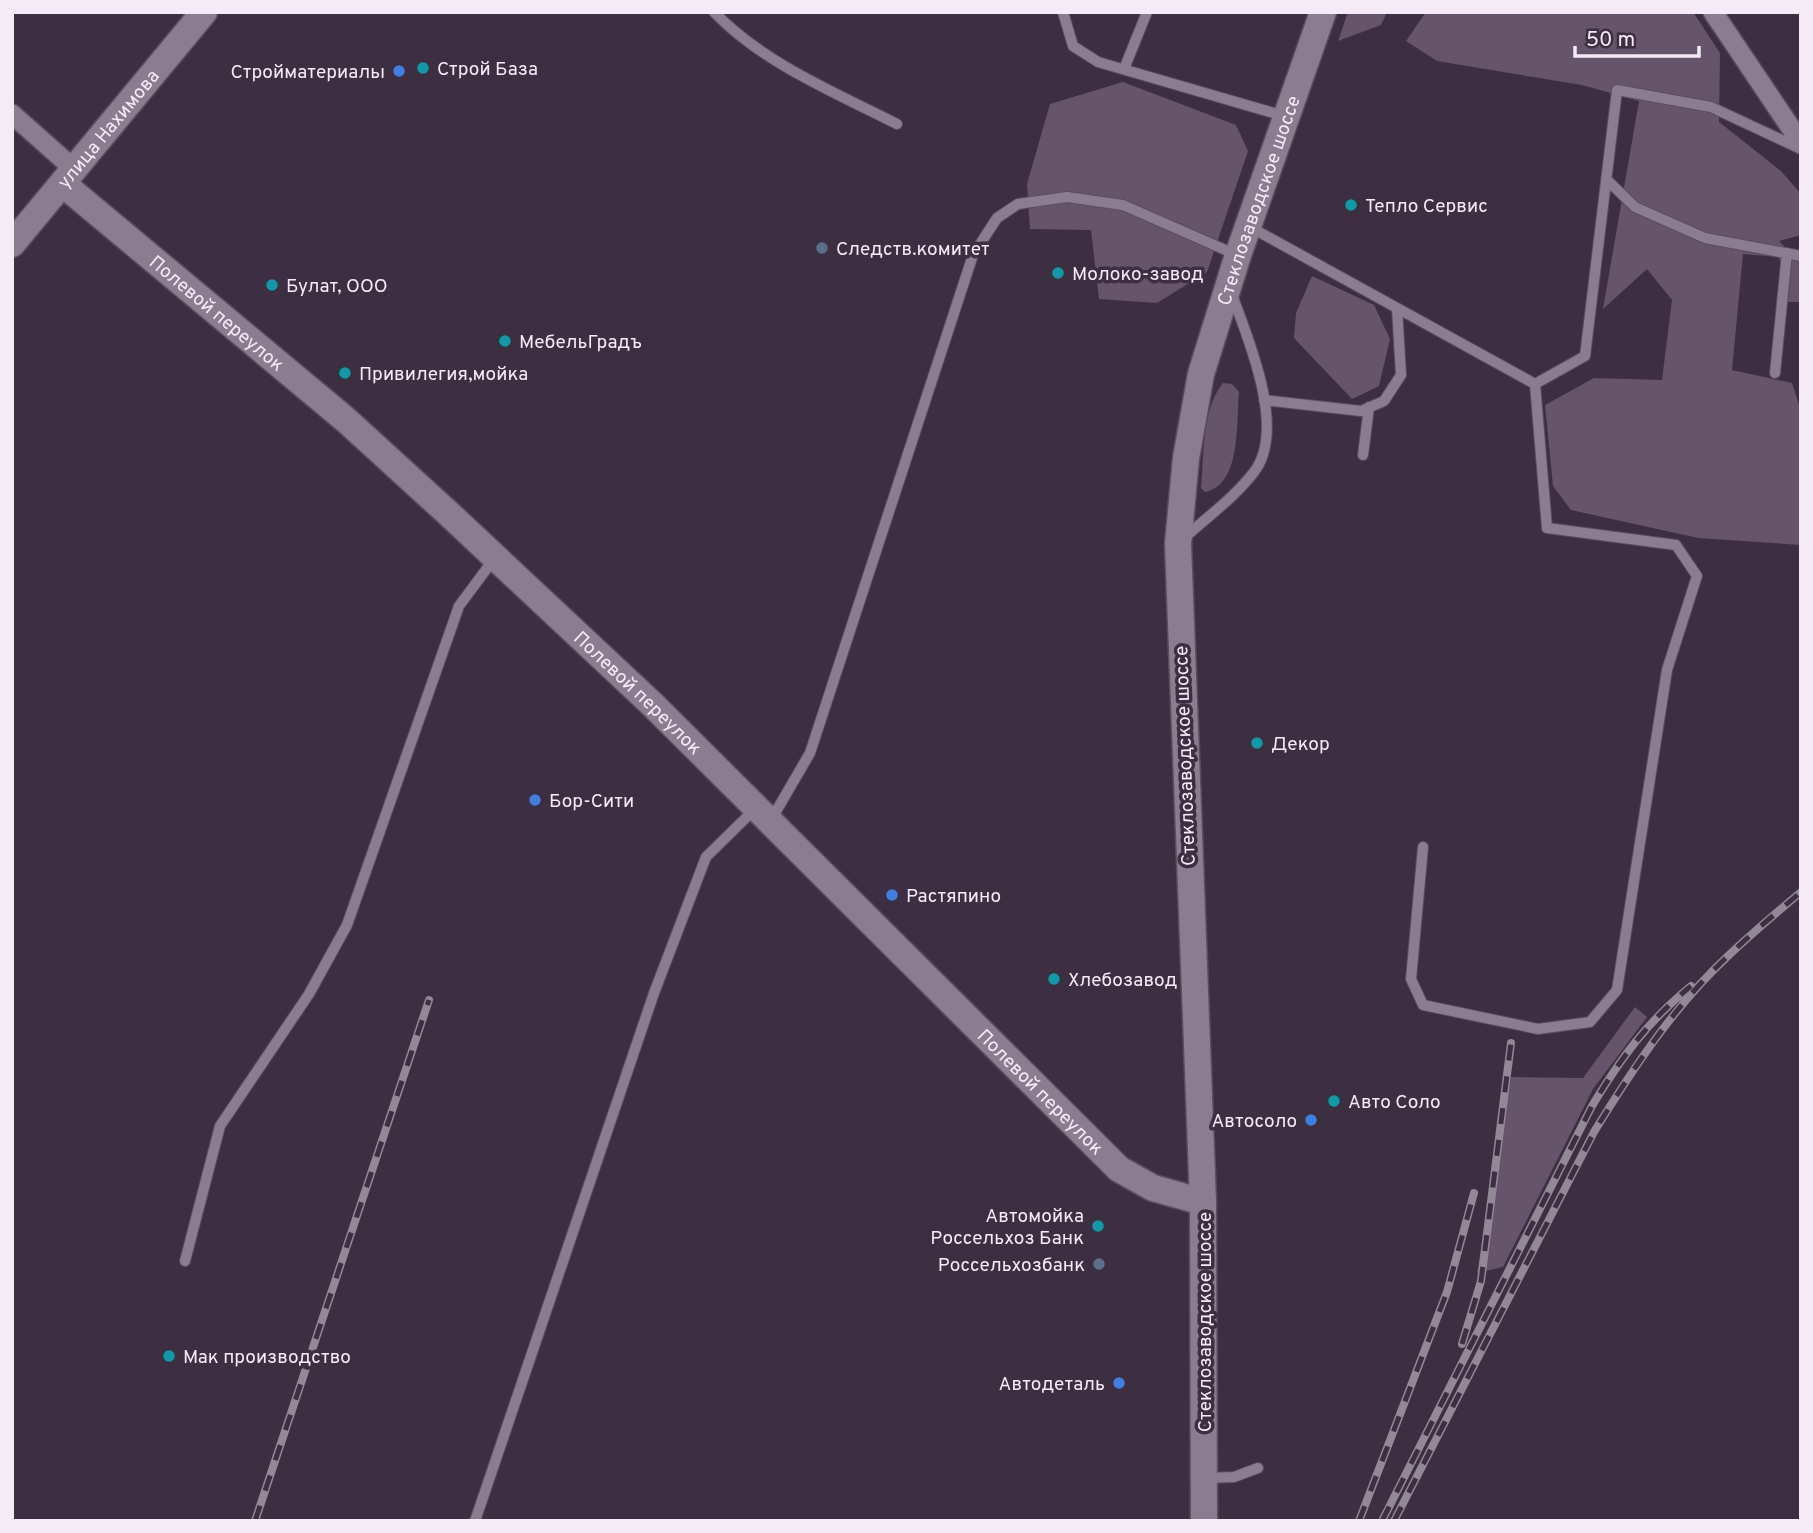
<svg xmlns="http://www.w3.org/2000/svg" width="1813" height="1533" font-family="Overpass,sans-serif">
<rect width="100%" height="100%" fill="#3d2f41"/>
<path fill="#66546a" d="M1348,12h39l-6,13 -43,16z
M1426,12h267l27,41 -1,69 62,49 20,23v41l-22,6 22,22v39h-15l-7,-45 -36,-3 -11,116 60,13 9,28v134l-103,-7 -127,-28 -18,-24 -8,-81 49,-27 68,2 10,-80 -25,-31 -44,40 36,-208 -57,-16 -145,-24 -31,-20z
M1123,82l113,43 12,26 -41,121 -50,31 -58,-4 -8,-69 -61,-1 -3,-45 23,-80z
M1312,276l62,29 16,34 -11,47 -27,13 -58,-61 2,-25z
M1223,383l9,1 7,8c-3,29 3,93 -34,100l-4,-4c3,-32 1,-80 22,-105z
M1635,1007l12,10 -54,72 -90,178 -26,6 34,-196 72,1z"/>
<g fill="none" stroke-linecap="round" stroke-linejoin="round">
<defs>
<path id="lane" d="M714,12c49,51 120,80 183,112
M1063,12l10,34 25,16 186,54
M1124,69l23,-57
M1606,179l29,28 70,31 96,18
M1250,227l285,157
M1775,373l12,-120
M1535,384l50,-28 32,-266 94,17 90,42
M1264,400l97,11 23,-10 17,-26 -4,-67
M1363,455l6,-48
M1183,539c23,-21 52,-42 71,-67 33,-42 -6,-134 -22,-177
M771,820l39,-67 163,-498 24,-37 21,-14 49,-7 56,8 114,50
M1423,847l-12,132 12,26 115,24 52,-7 27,-32 50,-320 30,-94 -21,-31 -129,-17 -12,-144
M185,1261l35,-135 89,-132 38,-69 112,-319 35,-47
M1206,1478l28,-1 24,-9
M475,1521l179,-528 52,-136 50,-49"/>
<path id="street" d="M1713,12l88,131
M12,114l63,56"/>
<g id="secondary">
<path id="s1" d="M63,184l283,236 103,94 204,191 466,464 34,19 50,14"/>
<path id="s2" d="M12,244l192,-232"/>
<path id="s3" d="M1204,1521l-1,-319 -25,-658 8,-86 15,-84 37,-119 85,-243"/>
</g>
</defs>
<use href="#lane" stroke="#5a4e5d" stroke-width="12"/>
<use href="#street" stroke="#5a4e5d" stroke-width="22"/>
<use href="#secondary" stroke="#5a4e5d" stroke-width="29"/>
<use href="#lane" stroke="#8c7c90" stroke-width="10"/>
<use href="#street" stroke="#8c7c90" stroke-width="19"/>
<use href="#secondary" stroke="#8c7c90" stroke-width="26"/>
<defs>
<path id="rail" d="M1462,1344l19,-63 30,-238
M255,1521l174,-521
M1359,1521l88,-229 27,-99
M1382,1521l210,-415c29,-48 55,-84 99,-120
M1394,1521l200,-389c38,-62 80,-126 134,-176 23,-22 48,-43 73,-64"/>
</defs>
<use href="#rail" stroke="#938896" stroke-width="8"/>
<use href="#rail" stroke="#3d2f41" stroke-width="5" stroke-dasharray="16" stroke-linecap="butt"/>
</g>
<g fill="#0f9aa8" stroke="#3d2f41" stroke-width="2.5">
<circle cx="423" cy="68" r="7"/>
<circle cx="1351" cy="205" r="7"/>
<circle cx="1058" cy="273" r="7"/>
<circle cx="272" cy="285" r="7"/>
<circle cx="505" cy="341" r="7"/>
<circle cx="345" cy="373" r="7"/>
<circle cx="1257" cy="743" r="7"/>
<circle cx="1054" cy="979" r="7"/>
<circle cx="1334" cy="1101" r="7"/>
<circle cx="1098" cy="1226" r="7"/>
<circle cx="169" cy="1356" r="7"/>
</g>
<g fill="#3f7fe0" stroke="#3d2f41" stroke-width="2.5">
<circle cx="399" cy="71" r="7"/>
<circle cx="535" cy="800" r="7"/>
<circle cx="892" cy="895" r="7"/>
<circle cx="1311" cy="1120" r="7"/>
<circle cx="1119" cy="1383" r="7"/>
</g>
<g fill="#5c6f8a" stroke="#3d2f41" stroke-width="2.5">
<circle cx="822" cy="248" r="7"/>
<circle cx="1099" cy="1264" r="7"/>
</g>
<g text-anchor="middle" stroke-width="7" stroke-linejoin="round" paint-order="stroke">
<g font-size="19" fill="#f4ebf6" stroke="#3d2f41" text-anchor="start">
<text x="437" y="75">Строй База</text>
<text x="385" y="78" text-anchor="end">Стройматериалы</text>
<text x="1365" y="212">Тепло Сервис</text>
<text x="836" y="255">Следств.комитет</text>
<text x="1072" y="280">Молоко-завод</text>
<text x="286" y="292">Булат, ООО</text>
<text x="519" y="348">МебельГрадъ</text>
<text x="359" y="380">Привилегия,мойка</text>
<text x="1271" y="750">Декор</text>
<text x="549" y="807">Бор-Сити</text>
<text x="906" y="902">Растяпино</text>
<text x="1068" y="986">Хлебозавод</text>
<text x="1348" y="1108">Авто Соло</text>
<text x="1297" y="1127" text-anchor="end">Автосоло</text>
<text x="1084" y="1222" text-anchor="end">Автомойка<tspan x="1084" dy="22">Россельхоз Банк</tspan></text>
<text x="1085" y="1271" text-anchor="end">Россельхозбанк</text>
<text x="183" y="1363">Мак производство</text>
<text x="1105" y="1390" text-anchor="end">Автодеталь</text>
</g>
<g font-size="19" fill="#f4ebf6" stroke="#3d2f41">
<text dy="7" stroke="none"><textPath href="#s2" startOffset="150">улица Нахимова</textPath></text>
<text dy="7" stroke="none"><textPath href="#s3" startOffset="1332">Стеклозаводское шоссе</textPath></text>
<text dy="7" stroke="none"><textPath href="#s1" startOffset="201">Полевой переулок</textPath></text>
<text dy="7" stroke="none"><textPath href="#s1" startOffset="768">Полевой переулок</textPath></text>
<text transform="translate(1184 756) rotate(-92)" y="7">Стеклозаводское шоссе</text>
<text dy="7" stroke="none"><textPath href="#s1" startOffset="1335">Полевой переулок</textPath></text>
<text transform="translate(1204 1322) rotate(-90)" y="7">Стеклозаводское шоссе</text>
</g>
</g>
<rect width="1813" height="1533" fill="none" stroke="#f4ebf6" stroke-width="28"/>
<path d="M1575 46v10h124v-10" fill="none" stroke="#f4ebf6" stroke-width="3.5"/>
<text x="1586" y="46" font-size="21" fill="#f4ebf6" stroke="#3d2f41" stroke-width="5" paint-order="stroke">50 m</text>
</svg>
